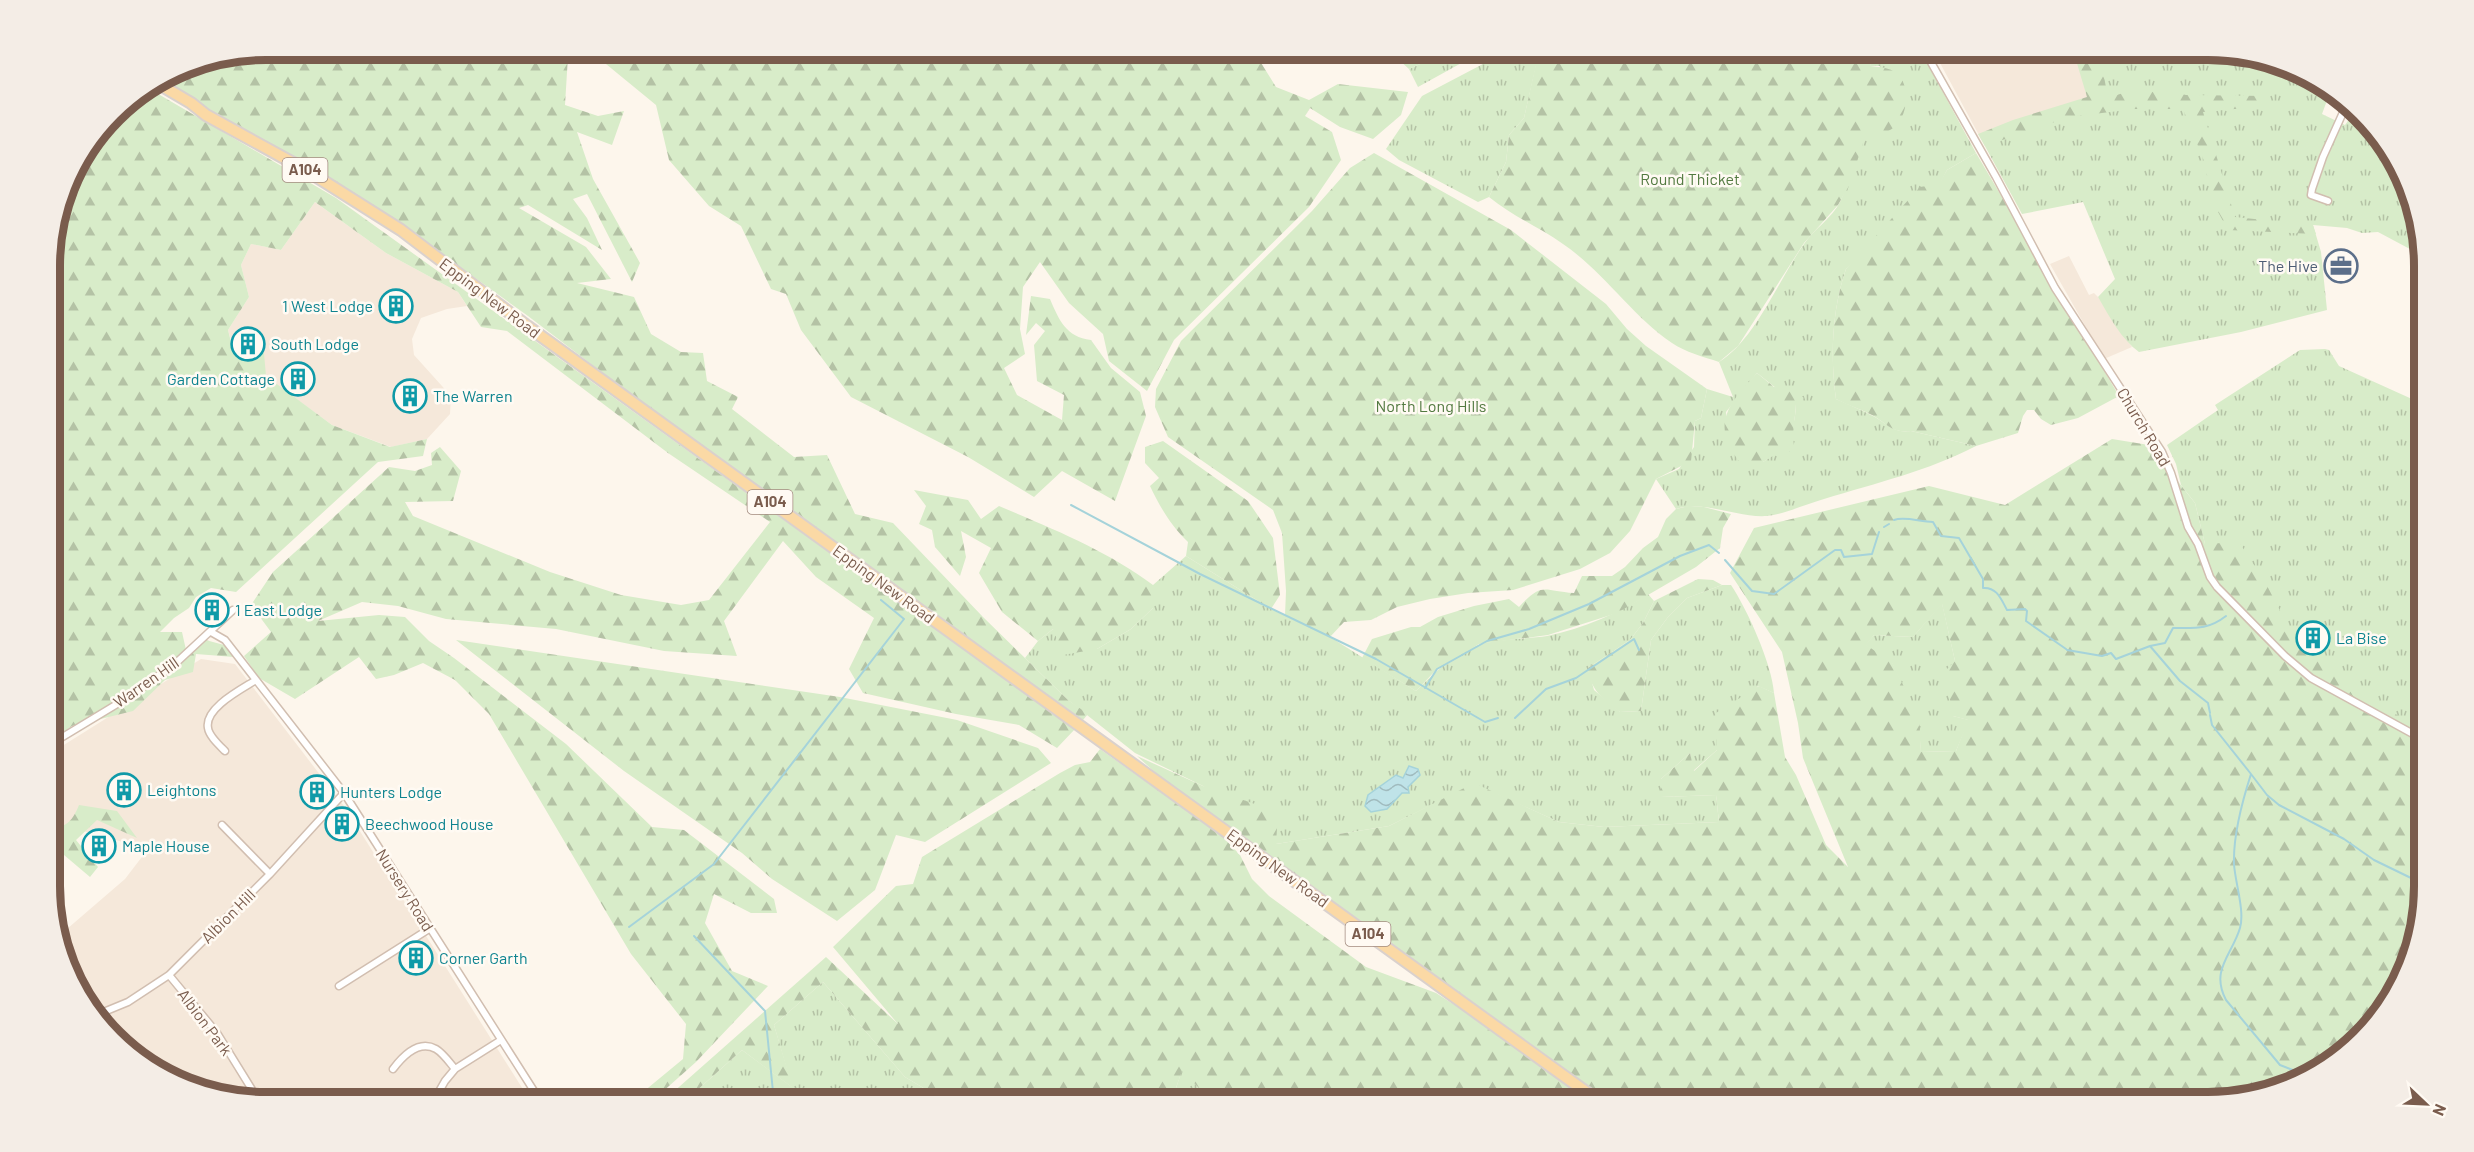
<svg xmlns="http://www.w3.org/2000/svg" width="2474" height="1152" font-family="Barlow,sans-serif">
<defs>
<pattern id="grass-tufts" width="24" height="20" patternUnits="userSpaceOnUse" patternTransform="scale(1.5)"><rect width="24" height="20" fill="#d8ecc9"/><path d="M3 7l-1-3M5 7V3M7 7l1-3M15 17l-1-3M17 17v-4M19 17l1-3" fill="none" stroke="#b4c2a5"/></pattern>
<pattern id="forest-firs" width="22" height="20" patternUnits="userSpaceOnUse" patternTransform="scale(1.5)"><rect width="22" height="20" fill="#d8ecc9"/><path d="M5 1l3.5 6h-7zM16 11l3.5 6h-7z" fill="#b4c2a5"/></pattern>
<pattern id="water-waves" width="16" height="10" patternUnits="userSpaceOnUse" patternTransform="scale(1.5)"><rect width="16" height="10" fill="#bfe3e8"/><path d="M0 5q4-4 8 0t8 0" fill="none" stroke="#a0bbbe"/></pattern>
</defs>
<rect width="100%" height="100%" fill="#fdf6ec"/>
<path fill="#f5e8da" d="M1933,50h153l16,52 -42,7 -80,28z
M315,202l71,51 72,39 9,14 -20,3 -26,9 -9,21 2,16 37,41 -1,18 -23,25 -36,8 -59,-22 -97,-71 -7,-24 21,-33 -8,-32 10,-21 30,6z
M2069,256l20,39 5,-2 4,4 34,50 -28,12 -54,-95z
M201,659l34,5 109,142 187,296h-265l-83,-16 -89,-69 -34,-82 65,-56 23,-30 -97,-27v-69z"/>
<path fill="url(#grass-tufts)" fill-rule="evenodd" d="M1438,50h47l-67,37 -9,-18 20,-9z
M1504,50h35l-1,7 -14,61 -15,17 -3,27 -17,35 -11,5 -79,-42 -13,-11 36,-53 59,-31z
M1872,50h48l56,103 -29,17 -7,14 -94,85c-14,40 -16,88 -10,130 11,5 24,10 35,16 15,7 22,19 40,16l65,15c-48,25 -100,37 -152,53 -18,5 -39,15 -57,17 -31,2 -61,-16 -91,-7l-20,-30 23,-10 15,-22 1,-26 6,-3 6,-29 26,8 -14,-35c36,-22 60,-83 85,-118 10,-15 28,-26 36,-42 21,-43 30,-89 40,-136h-10zM1757,373l39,31c-1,28 -9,43 -33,58l-35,-24 -2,-26z
M2086,50h122l83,16 38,29 -7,19 23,11 5,-7 18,11 1,-2 11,8 43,103v18l-45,-24 -16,1 -15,-5 -34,-3 8,27 6,58 -86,22 -102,20c-18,-13 -30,-36 -41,-55l17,-18 -32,-77 -61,12 -42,-77 80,-28 42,-7z
M2325,349l4,1 10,16 84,38 1,329 -61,-28 -83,-54 -75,-107 -10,-41 -14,-18 -5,-21 -9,-19 51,-35 -3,-5 85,-55z
M1186,556l85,53 59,28 86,54c17,-17 39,-38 62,-46 17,-6 50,-6 69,-9 37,-8 70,-22 101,-42l6,7 -11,22 -13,17 -42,28 6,22 26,22 21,-1 10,-71 17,-23 19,-19 35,-13h9c16,24 41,79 43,108l-16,-7 -41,64 -24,21 -3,-18 -29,26v18l55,-2 3,27 -115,5 -45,-5 -85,-38 -85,42 -113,18 -73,-58 -68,-33 -67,-53 -43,-42 13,-17 15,-12 44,20 34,-20 22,-21v-23z
M1942,603l13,58 -2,55 16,4 -13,31 -35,1 -3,-34 -26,-55 -27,-18 9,-10 39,2z
M823,982l82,95 42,25h-263l58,-52 50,37 -18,-62z
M1182,1070l31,32h-36l-5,-2z"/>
<path fill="url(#forest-firs)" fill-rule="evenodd" d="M266,50h987l23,37 33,13 29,-16 70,8 -7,23 -28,24 -33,-12 -30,-19 -5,8 27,16 9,28 -32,47 -135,133 -27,51 -38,-30 -6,-27 -34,-31 -29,-41 -17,25 -3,42 5,25 -21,14 13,27 45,25 2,-25 -27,-14 -3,-36 11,-14 -9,-8 -10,12 5,-39 19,3c9,21 16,38 41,41l20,28 29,24 6,24 -31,85 -53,-30 -28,26 -66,-40 -117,-60 -50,-67 -15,-36 -15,-5 -30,-63 -32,-20 -40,-46 -13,-55 -61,-50 -27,1 -3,49 33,11 26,-5 -12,34 -35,-13 16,47 47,84 -8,19 -45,-88 -14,5 14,19 15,32 -74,-45 -9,3 67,39 25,32 -34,4 57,14 17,37 30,18 22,1 4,28 31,16 -6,12 62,48 33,-2 28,59 38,9 90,94 85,83 20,14 -5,6 -416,-298 -139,-106 -110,-79 -243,-149 -12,-9 21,-13z
M1388,50h50l-9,10 -20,9z
M1539,50h333l-2,16c11,1 24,2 30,11 15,19 2,68 -33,53l-17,54 -12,21 -34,38 -66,103 -19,16c-15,-5 -34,-10 -47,-19 -41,-28 -68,-71 -109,-99 -24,-17 -51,-28 -74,-47l17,-35 3,-27 15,-17z
M2073,50h26l9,48 15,-5 20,2 18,-6 25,6 80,1v10l-63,6 32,105 78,8 3,9 -88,-4 -16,-29 -8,-40 -21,-52h-48l-66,8 -84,29 -7,-12 35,-14 74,-23z
M2158,50h50l5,1 -100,13 -3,-9z
M148,88l188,110 739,531 -18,19 -38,-23 -63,-11 -93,-21 -14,-24 25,-51 -58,-41 -33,-36 -59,80 13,35 -73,-5 -108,-22 -110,-10 -48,-13 -36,-4 -44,19 61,-6 26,2 24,24 25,17 112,86 86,83 32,3 90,69 3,14h-26l-37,-19 -9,29 27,48 36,15 -72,76 -45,40h-34v-12l20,7 46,-38 3,-35 -55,-70 -142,-240 -34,-34 -32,-17 -29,12 -18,4 -17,-22 -64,42 -36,-21 -15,-22 27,-24 -20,-27 22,-33 116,-105 26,4 17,-6 -1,-12 9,-6 21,24 -8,30 -48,1 8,14 137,56 71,23 60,10 28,-5 61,-78 -102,-69 -161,-122 -26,-4 -23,-35 -72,-39 -71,-51 -34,48 -30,-6 -10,21 8,32 -21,33 6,24 30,-1 2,23 66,49 58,22 37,-8 -4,17 -45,6 -142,130 -25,-4 -15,9 -7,11 -15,10 -14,14h22l4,18 16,-11 22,6 10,12 -38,-3 -3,18 -28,8 -32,31 -61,15 -21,15 -1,-489 22,-81 51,-67z
M1374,153l137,77 95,74 21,25 19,17 61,43 -6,29 -6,3 -4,40 -35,18 -26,52 -20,22 -30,16 -67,21 -45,3 -38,6 -33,8 -26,13 -27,2 -14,15 -45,-22 1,-24 -4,-58 -9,-23 -105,-73 -13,-30 1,-18 25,-48 131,-130 38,-43z
M1976,153l143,243 -41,22 -27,7 -10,-6 -7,-9h-7l-4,6 -5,17 -42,13 -65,-15c-18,3 -25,-8 -39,-16 -12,-6 -25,-10 -36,-16 -6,-42 -4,-90 10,-130l74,-82 19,-3 8,-14z
M1757,373l17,14 13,1 17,10 -8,6c-1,18 -5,30 -1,47l-19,3 -13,8 -20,4c-34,-39 -16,-61 14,-93z
M2112,439l37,6 46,58 10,41 34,-2 26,40 32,61 51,44 6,10 70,29v160l-16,83 -29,49 -51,48 -107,36h-610l-453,-327 -21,-19 66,30 75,26 -2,32 113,-18 85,-43 85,39 45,5 115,-5 -3,-27 -55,2v-18l29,-26 4,18 23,-21 -1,-37 43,-27 15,7 11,64 11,18 30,70 22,22 -45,-109 -5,-35 -16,-71 -52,-79 24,-45 175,-42 76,19zM1942,604l13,57 -9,9 6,44 1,2 15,4 -12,31 -35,1 -2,-34 -27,-56 -26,-17 8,-10 39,2z
M1163,441l85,60 25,37 7,57 -9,14 -85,-53 2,-14c-17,-16 -28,-35 -38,-56l9,-8 -14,-15v-16z
M914,490l54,10 13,19 18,-13c54,23 107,44 154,79v23l-22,21 -34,20 -34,6 -10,-26 -15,12 -36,-29 -23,-39 12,-25 -30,-17 5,26 -6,19 -25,-29 -3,-17 -13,-6 7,-18z
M1689,506l15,1 27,7 -8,14 -3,20 -24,19 -79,46 -69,22 -69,9 -42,25 -21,22 -54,-33 10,-19 39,-12h9l18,-10 36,-11 35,-7 10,8c24,-26 24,-16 55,-14l8,-17h30l13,-9 18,-19 15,-11 8,-18 10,-10z
M1698,579l15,1 9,5 -35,13 -19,19 -17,23 -10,71 -21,1c-16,-11 -31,-24 -32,-44l42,-28 13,-17 11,-22z
M456,640l384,57 117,23 81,28 13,15 -126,79 -29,-7 -21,55 -38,31 -65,-42 -30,-26 -118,-82z
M1100,749l121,86 19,20 12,24 17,17 97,71 70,26 51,33 107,76h-381l-31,-31 -10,28 5,3h-230l-42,-25 -82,-95 -49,43 19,63 -51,-38 -58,52h-22l164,-145 72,67 -65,-77 63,-61 17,-2 9,-27 138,-84 15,-8 15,-3z
M79,805l38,6 20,27 -40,-18 -21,20 22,27 -8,10 -39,-33v-15c16,-2 22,-9 28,-24z"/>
<path fill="url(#water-waves)" stroke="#a5d3da" stroke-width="1.5" d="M1409,766l9,3 2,6 -12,12 1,6h-7l-15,16 -16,3 -6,-6 3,-11 28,-20 7,3z"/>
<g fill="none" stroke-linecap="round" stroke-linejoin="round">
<path stroke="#a5d3da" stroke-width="2" d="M1071,505l129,69 176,85 109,63 13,-4
M1894,520c11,-4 26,2 39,2l8,14 18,2 24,41v9c14,-1 18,11 24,22l18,-1 2,2 -1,10 40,28
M1884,527l5,-3
M1725,560l27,31 22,3 61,-44h6l3,7 28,-3 7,-22
M2150,646l15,-3 8,-15c22,0 35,2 53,-12
M2067,650l35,6 9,-3 5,6 34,-13 30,35 28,22 2,10
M1425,688l12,-19 50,-28 42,-12 60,-25 91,-48 29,-11 10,8
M2210,715l2,10 39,49c-9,28 -18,61 -17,90 1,18 11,47 6,64 -8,27 -30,42 -14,72l54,65 23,9
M1515,718l31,-29 30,-11 58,-39 5,11
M2251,774l16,21 12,10 65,34 30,21 37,18
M629,927l85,-63 190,-245 -23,-19
M694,936l71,75 9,91"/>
<defs>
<path id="street" d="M1924,50l72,127 59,111 107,164 9,21 17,54 10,17 12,33 7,10 68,69 26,22 113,62
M2328,201l-17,-6 1,-6 11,-32 22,-49
M211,632l14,8 119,153 197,309
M51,744l81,-49 44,-32 57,-53
M225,751c-6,-6 -16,-15 -17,-23 -4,-20 34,-39 48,-48
M222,825l48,49
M169,975l48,58 42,68
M339,986l90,-57
M94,1016l34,-14 41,-27 101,-101 74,-81
M393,1069c9,-12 25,-30 43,-20 7,4 14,14 19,20
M433,1102l12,-21 10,-12 46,-29"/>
<path id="primary" d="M157,83l34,20 15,12 100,55 95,60 126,96 1073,776"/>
</defs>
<use href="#street" stroke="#d1beb0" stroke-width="9"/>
<use href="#primary" stroke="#dad1cd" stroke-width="14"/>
<use href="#street" stroke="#fff" stroke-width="6"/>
<use href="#primary" stroke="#fbd9a5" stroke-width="10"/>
</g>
<defs>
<symbol id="office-ring" viewBox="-11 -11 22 22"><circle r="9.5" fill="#fffaf3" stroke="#5c6f8a" stroke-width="1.5"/><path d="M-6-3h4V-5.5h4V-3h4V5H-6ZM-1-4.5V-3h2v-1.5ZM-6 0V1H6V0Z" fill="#5c6f8a"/></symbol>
<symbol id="building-ring" viewBox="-11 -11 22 22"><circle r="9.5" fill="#fffaf3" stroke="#0f9aa8" stroke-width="1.5"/><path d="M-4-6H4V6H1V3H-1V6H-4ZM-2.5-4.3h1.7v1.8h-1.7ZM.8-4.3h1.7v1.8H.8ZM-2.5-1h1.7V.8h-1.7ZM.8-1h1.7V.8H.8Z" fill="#0f9aa8"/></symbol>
</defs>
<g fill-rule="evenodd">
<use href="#office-ring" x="2322" y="247" width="38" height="38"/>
<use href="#building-ring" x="377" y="287" width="38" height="38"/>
<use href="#building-ring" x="229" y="325" width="38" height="38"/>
<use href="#building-ring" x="279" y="360" width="38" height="38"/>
<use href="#building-ring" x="391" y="377" width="38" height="38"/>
<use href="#building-ring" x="193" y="591" width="38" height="38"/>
<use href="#building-ring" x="2294" y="619" width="38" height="38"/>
<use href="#building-ring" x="105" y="771" width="38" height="38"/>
<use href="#building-ring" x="298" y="773" width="38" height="38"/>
<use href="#building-ring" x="323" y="805" width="38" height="38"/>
<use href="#building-ring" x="80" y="827" width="38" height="38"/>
<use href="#building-ring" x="397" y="939" width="38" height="38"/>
</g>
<g text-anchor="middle" stroke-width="5" stroke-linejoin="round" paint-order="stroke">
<g fill="#fffaf3" stroke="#a28b7f" stroke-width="1.5">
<rect x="282.5" y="158" width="45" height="24" rx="4.5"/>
<rect x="747.5" y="490" width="45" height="24" rx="4.5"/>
<rect x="1345.5" y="922" width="45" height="24" rx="4.5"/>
</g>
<g font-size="15" font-weight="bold" fill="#7a5c4d">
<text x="305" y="175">A104</text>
<text x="770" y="507">A104</text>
<text x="1368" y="939">A104</text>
</g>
<g font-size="16" fill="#537a41" stroke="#fffaf3">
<text x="1690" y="185">Round Thicket</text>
<text x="1431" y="412">North Long Hills</text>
</g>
<g font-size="16" fill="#4e5e75" stroke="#fffaf3" text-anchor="end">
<text x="2318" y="272">The Hive</text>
</g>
<g font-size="16" fill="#7a5c4d" stroke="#fffaf3">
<text transform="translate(490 298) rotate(37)" y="6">Epping New Road</text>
<text transform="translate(2144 427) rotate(59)" y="6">Church Road</text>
<text transform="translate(884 584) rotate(36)" y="6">Epping New Road</text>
<text transform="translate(146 682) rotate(-35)" y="6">Warren Hill</text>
<text transform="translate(1278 868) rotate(36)" y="6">Epping New Road</text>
<text transform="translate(405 890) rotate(58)" y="6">Nursery Road</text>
<text transform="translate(228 916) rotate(-45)" y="6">Albion Hill</text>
<text transform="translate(205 1022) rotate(53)" y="6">Albion Park</text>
</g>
<g font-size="16" fill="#0d838f" stroke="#fffaf3" text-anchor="start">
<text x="373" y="312" text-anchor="end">1 West Lodge</text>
<text x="271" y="350">South Lodge</text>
<text x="275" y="385" text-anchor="end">Garden Cottage</text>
<text x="433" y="402">The Warren</text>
<text x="235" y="616">1 East Lodge</text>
<text x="2336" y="644">La Bise</text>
<text x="147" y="796">Leightons</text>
<text x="340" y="798">Hunters Lodge</text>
<text x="365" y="830">Beechwood House</text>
<text x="122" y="852">Maple House</text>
<text x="439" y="964">Corner Garth</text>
</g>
</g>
<path d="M0 0H2474V1152H0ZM266 60H2208A206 206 0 0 1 2414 266V886A206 206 0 0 1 2208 1092H266A206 206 0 0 1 60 886V266A206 206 0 0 1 266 60Z" fill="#f4ede6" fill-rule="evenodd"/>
<path fill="none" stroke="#7a5c4d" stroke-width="8" d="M266 60H2208A206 206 0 0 1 2414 266V886A206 206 0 0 1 2208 1092H266A206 206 0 0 1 60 886V266A206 206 0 0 1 266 60Z"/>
<g transform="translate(2426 1104) rotate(113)" stroke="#fffaf3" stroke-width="4.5" paint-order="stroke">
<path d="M0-4.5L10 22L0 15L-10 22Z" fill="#7a5c4d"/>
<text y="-9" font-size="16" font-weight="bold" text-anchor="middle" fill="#7a5c4d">N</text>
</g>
</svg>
